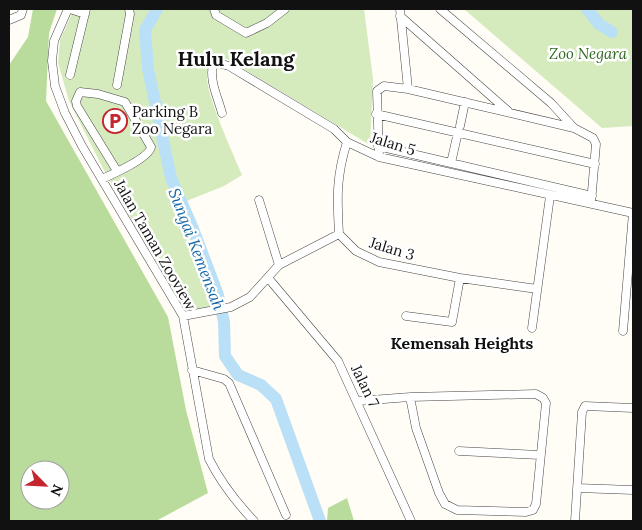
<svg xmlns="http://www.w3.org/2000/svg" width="642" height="530" font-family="Lora,serif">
<rect width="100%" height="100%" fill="#fffdf5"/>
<path fill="#d5ebbd" d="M74,9h290l9,70 -3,66 -145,-87 -7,-1c-6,4 -10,7 -11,15 -3,20 26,81 35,103l-18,11 -45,18 31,64 12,35c-14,4 -30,12 -43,1l-72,-128 -38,-75 -11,-38 2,-23z
M464,9h169v117l-31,2z"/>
<path fill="#b9dc9c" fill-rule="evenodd" d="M33,9h24l-8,24 -3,68 122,216 18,93 22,83 -52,28h-147v-456l19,-28zM30,470h30v30h-30z
M347,498l7,23h-27l1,-13z"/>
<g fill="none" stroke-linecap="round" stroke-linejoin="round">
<path stroke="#b9e0f7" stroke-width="12" d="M157,9l-12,21 3,39 23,109 22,51 25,66 6,27 1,34 13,19 23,10 15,14 44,122
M587,9l12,15 13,8"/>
<defs>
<path id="minor" d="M68,9l-14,32 -2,20 3,25 10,27 17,33 101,170 26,143c12,24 27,43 45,62
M70,9l15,5
M214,9l2,6 30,18 21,-10 18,-14
M400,9l8,80
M440,9l111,94 23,25
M400,16l108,95
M9,20l12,-5 2,-6
M70,75l16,-66
M117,85l13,-71 -1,-5
M222,113c-4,-15 -13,-33 -9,-48l5,-2 11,3 105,63 13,13 32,15 254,56
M376,114l219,50
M460,126l5,-24
M347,142c-11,35 -10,56 -8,92l17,17 23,11 81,16 77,11
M378,146l214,50
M379,157l-2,-66 7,-5 24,3 166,39 19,10 3,6 -5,59
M451,163l7,-31
M102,179c11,-5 47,-21 49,-32l-26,-45 -27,-8 -18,-2 -4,9 1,5 40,65
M259,200l20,65
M269,279l69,82 73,160
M183,316l48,-9 19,-10 29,-32 60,-31
M406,316l46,6 8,-44
M532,328l18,-132
M623,331l10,-118
M192,370l32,9 5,4 57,132
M358,401l52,-4 126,-3 7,4 3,5 -10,101 -3,6 -7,2 -69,-2 -12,-6 -6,-11 -23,-65 -6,-31
M459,451l81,4
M577,488l56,2
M575,521l7,-109 3,-6 48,2"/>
</defs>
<use href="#minor" stroke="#444" stroke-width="9"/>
<use href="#minor" stroke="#fff" stroke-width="8"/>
</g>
<defs>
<symbol id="parking-ring" viewBox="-11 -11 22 22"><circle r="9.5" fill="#fff" stroke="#c4262e" stroke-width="1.5"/><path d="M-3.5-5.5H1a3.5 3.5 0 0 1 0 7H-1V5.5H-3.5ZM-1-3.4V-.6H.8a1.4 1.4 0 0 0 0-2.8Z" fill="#c4262e"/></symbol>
</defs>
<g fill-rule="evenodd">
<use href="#parking-ring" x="101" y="107" width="28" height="28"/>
</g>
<g text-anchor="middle" stroke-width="5" stroke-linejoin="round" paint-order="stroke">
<g font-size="15" font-style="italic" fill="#2f6b1f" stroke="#fff">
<text x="588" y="59">Zoo Negara</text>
</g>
<g font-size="15" fill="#111" stroke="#fff" text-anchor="start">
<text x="132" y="117">Parking B<tspan x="132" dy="17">Zoo Negara</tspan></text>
</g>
<g font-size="15" fill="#111" stroke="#fff">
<text transform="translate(393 144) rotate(17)" y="5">Jalan 5</text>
<text transform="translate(155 245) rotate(60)" y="5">Jalan Taman Zooview</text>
<text transform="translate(392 249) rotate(17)" y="5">Jalan 3</text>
<text transform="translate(365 386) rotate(64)" y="5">Jalan 7</text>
</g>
<g font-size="16" font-style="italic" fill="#1768a6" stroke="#fff">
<text transform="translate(197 249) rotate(69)" y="6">Sungai Kemensah</text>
</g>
<g font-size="16" font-weight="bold" fill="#111" stroke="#fff">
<text x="462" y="349">Kemensah Heights</text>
</g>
<g font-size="20" font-weight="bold" fill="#111" stroke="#fff">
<text x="236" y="66">Hulu Kelang</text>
</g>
</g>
<rect width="642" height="530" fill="none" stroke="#111111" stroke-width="20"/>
<g transform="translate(45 485) rotate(114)"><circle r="24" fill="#ffffff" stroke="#a0a0a0"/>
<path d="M0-4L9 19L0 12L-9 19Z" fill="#c4262e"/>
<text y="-8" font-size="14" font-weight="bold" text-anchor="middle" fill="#111111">N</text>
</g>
</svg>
